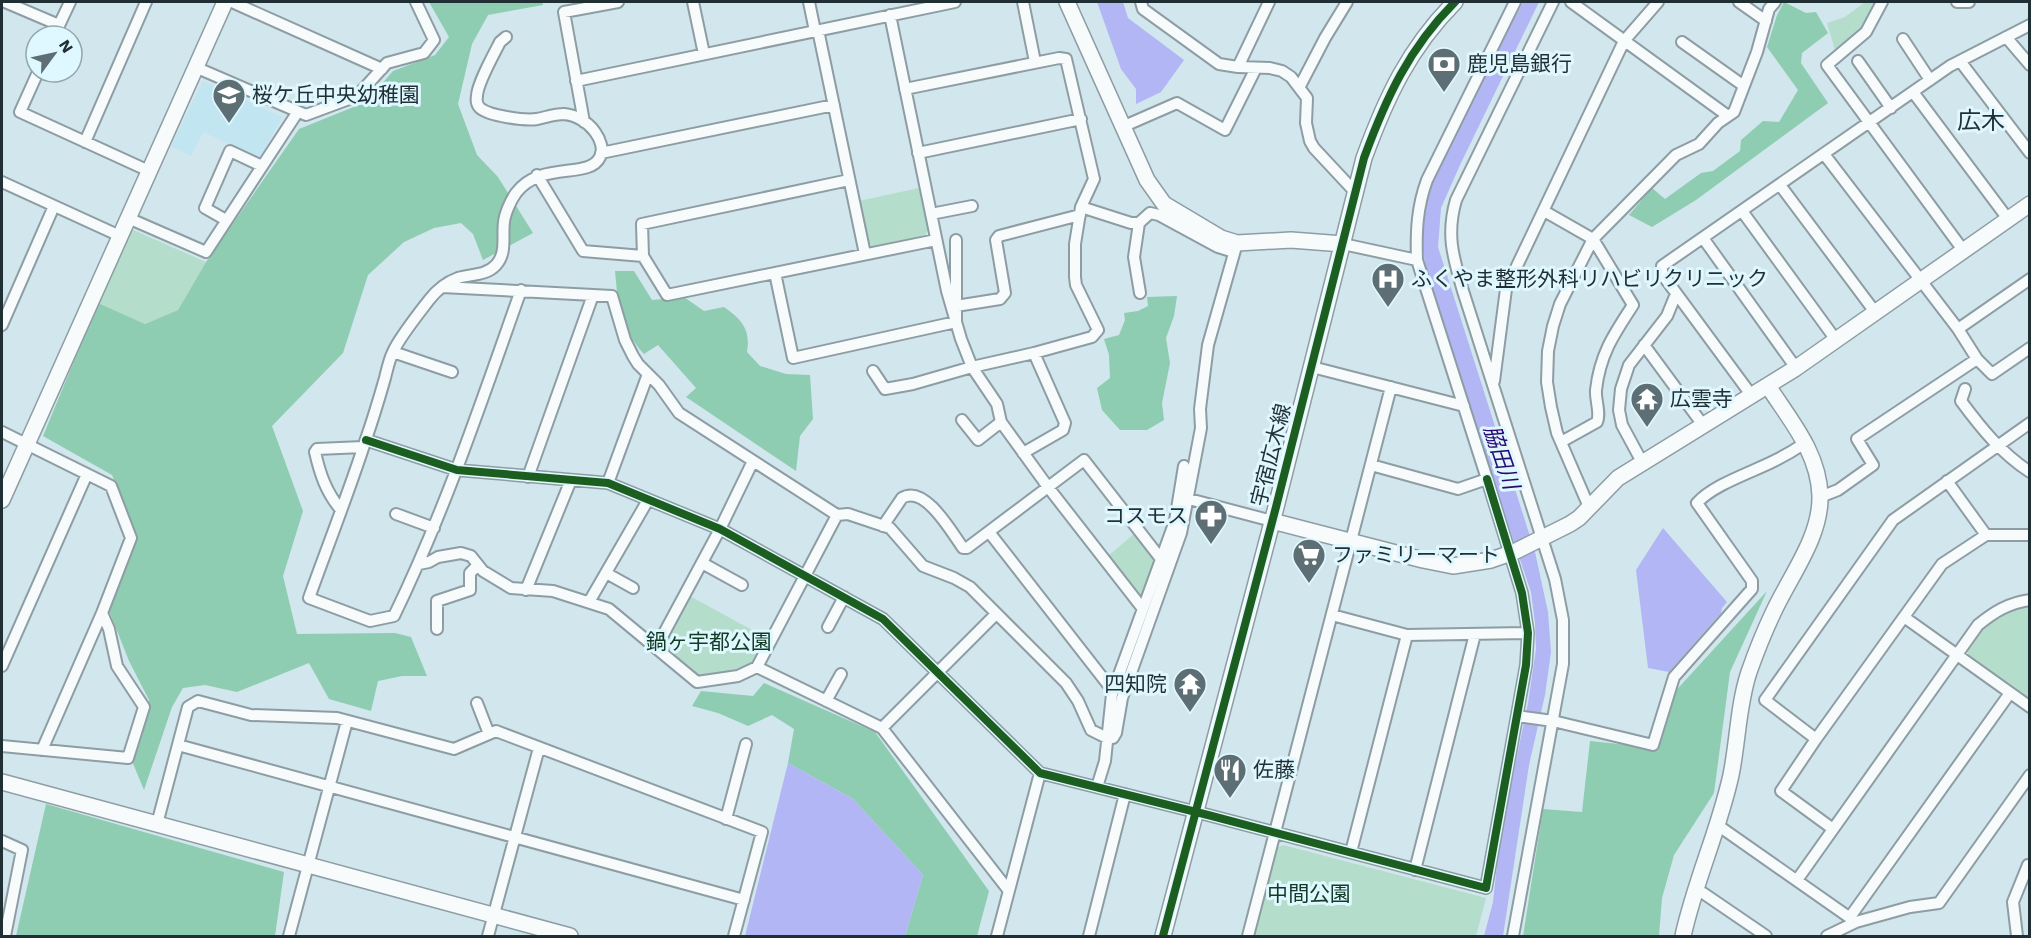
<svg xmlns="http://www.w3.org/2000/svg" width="2031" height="938" font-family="'Work Sans','Noto Sans JP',sans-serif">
<rect width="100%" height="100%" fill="#d1e6ed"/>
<path fill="#c1e5f1" d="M203,81l79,36 -22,40 -57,-25 -12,24 -20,-10z"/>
<path fill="#b4ddcb" d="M1865,2h10l-11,26 -29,22 -8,-27 18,-6z
M919,188l9,42 -3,5 -52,12 -5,-4 -9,-42z
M131,229l75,33 -28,48 -33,14 -47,-21z
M1134,534l20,22 1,6 -12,32 -4,2 -31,-40z
M688,595l77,42 -13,25 -15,9 -38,4 -33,-26 -2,-7z
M2029,605v94l-60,-43 -2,-6c20,-27 27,-39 62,-45z
M1283,845l203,53 -10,38h-221l22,-88z"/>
<path fill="#8ecdb1" d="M429,2h113l1,3 -55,10 -16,29 -14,60 19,51 21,22 35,56 -50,27 -10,-26 -12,-11 -27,5 -30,14 -36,33 -25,78 -71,73 31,85 -20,65 14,58 98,-1 16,4 16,39h-25l-24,5 -7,30 -42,-12 -20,-36 -72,29 -32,-7 -22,3 -11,19 -28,83 -12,-29 17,-61 -20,-39 -21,-53 29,-71 -25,-62 -69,-39 55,-133 47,21 33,-14 28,-48 93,-133 67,-27 27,-31 42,-16 14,-18z
M1784,2l22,11 10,-1 12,21 -26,20 -1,10 27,40 -132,97 -44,27 -23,-12 23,-27 13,11 36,-26 12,-2 27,-20 1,-11 22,-19 16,1 19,-32 -31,-43 10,-32z
M615,271h19l18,29 32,-3 20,14 20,-4c17,12 27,22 23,45l13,14 26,8 24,1 3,44 -13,17 -4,35 -110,-74 10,-9 -38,-43 -14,9c-24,-26 -26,-50 -29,-83z
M1177,296l-3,20 -8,22 4,25 -8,40 2,17 -17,10h-27l-18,-20 -5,-22 13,-10 -1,-23 -5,-16 15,-4 6,-15 -1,-7 14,-2 10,-5 -1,-9z
M1767,591l-37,81 -16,121 -40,62 -12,43 -3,38h-136l20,-127 39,3 8,-71 57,6 23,-50z
M764,683l111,49 114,159 -12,45h-72l18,-61 -70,-76 -65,-36 6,-34 -22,-14 -24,11 -30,-13 -26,-7 9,-15 52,5z
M46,804l238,68 -9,64h-259z"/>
<path fill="#b2b6f5" d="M1097,2h26l5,16 56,42 -23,32 -25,12v-15l-15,-20z
M1523,2h16l-79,163 -19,43 -3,39 97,305 13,60 3,40 -6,43 -16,70 -26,171h-19l9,-34 7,-65 28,-134 8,-54 -1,-26 -4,-31 -55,-161 -49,-156 -8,-49 6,-28 58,-121z
M1663,528l64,74 -5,6 -1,5 -52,59 -21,-4 -12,-98z
M788,763l65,36 70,76 -18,61h-160z"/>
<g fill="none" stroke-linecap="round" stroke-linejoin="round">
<defs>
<path id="street" d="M5,2l54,23
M232,2l150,67
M693,2l11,52
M809,2l6,29
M1023,2l12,60
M1141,2l2,7 76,55 19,3 32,1 12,3 9,6 16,21 -1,25 4,18 4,7 42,45
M1571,2l157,114
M1739,2l27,19
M1882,2l-16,30 -39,33 136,185
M1957,2h12
M890,15l57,276 14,48 11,28 25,37 4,18 47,65 95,122
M818,30l47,224
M54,36l16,-34
M506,37l-6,5c-6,12 -23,42 -23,54 -1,5 0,9 3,12 9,8 46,13 57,11 10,-2 17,-5 27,-5 12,1 24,8 31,18 5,7 9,17 5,25 -11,23 -59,3 -84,36 -5,7 -11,20 -12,29 -2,15 3,31 -8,43 -10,11 -26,9 -38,13 -11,4 -22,13 -29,22 -10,13 -30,38 -36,52 -4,8 -6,18 -8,26 -6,21 -12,41 -19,61 -17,53 -38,106 -57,159l61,23 24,-5c51,-105 88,-216 127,-326
M2006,37l24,28
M1903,39l27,41
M1682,42l62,44
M1858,61l33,47
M1960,61l70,92
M195,67l111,48 51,-19 30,-33 37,-10 10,-13 -18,-38
M1238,67l31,-65
M38,72l-18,40 129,59
M576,81l379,-79
M1300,86l25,-48 22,-36
M1913,92l95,127
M584,122l-20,-110 54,-10
M1122,127l55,-24 48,27 31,-62
M85,142l61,-140
M601,153l233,-48
M918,153l163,-34
M1824,154l134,175 19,30 15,15 38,-26
M537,175l46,76 60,5
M849,180l-207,44 1,32 24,39 269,-55
M2,182l118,54
M1780,185l95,127
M1081,207l50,16h8l11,-10 9,2 59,32 16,5
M1544,211l49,28 40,66c-19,29 -33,49 -37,85 -1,10 5,23 1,32l-36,20
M1742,211l94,129
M931,214l41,-8
M128,218l78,34 91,-139
M226,220l-21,-12 25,-57 32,15
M1139,223l-5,34 6,36
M1703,238l93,130
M1343,244l74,16
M775,273l18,85 163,-36v-82
M442,287l170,9 13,44 8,16 5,8 21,21 20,28 158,102 11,-1 42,14 33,38 31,12 16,9 96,96 12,18 13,29 16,8h6l3,-5 6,-35 59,-165 20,-105 -1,-19 8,-64 29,-102
M956,306l44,-7 5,-6 -9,-53 3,-4 81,-21
M2,325l52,-119
M1958,329l72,-50
M1644,345l59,80
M393,352l59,20
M1312,367l152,39
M873,371l12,18 28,-5 59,-17 62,-14 58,-16 6,-7 -22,-45 -1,-8v-33l6,-37 13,-28 -28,-120 -7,-1 -154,31
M1494,381l12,-92 118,-248 34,-39
M1965,389l-4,12c20,27 40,52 69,71
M1752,396l-90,-122v-8l288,-200 80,-41
M962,420l16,20 23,-18
M2,432l109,54 20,52 -29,75 -60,137
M366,440l91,30 151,13 112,46 163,90 157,154 168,42 278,73 40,-223 2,-32 -6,-40 -35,-114
M1023,453l40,-23 2,-7 -31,-70
M1642,462l-20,-37 -3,-15 2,-21 8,-24 38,-49 9,-22
M1371,465l87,24 29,-10 -70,-219c-1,-28 0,-53 10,-80l88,-178
M528,477l65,-182
M1947,481l39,54h44
M608,483l40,-109
M1820,497l18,-7 35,-25 -16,-26 120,-80
M1189,499l83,22
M1589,507l-32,-74 -6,-26 -4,-25 1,-31 5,-25 7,-22 33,-65 83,-84 23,-11 19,-21 16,-11 23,-60 12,-43 6,-7
M341,510c-15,-18 -21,-36 -26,-58l2,-3 46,-2
M396,514l38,14
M883,526l19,-28c23,-14 50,35 61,50h4l117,-88 77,99
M989,532l124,159
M702,563l40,22
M419,564l10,-2 9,-5 23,-4 10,3 12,15 28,17 42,3 56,18 88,73 41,-6 19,-9 125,61 127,163
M606,573l27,15
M526,590l45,-110
M589,602l59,-102
M1332,615l75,20 121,-2
M1904,617l126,90
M828,627l16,-30
M437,629v-28l33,-11v-17l8,-8
M656,648l64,-119 33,-68
M2,666l85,-192
M757,667l80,-152
M826,701l15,-27
M477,703l12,31
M1517,716l36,5 100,24 21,-68 78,-88v-8l-55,-78c17,-19 56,-31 79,-43 10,-5 20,-11 29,-17
M882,728l114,-114
M1816,739l-51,-39 128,-180 137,-97
M178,745l566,155
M2,746l126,12 16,-51 -27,-41 -8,-37 -7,-16
M1097,787l8,-26 7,-67 63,-173 9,-55
M726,819l20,-75
M157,824l31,-117 10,-6 53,14 86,3 117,31 42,-18 266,101 -28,104
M1716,824l137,96
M1833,829l-52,-38 35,-52 126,-175 44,-29
M2,841l20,9 -17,86
M1351,852l56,-217
M1415,870l60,-236
M1797,880l181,-255c16,-13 30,-22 52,-25
M1694,890l9,3 63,43
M1850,917l160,-224
M289,936l58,-215
M488,936l51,-188
M997,936l43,-163
M1089,936l36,-142
M1248,936l143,-549
M1513,936l50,-272v-44l-8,-41 -92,-288c-10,-34 -17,-57 -7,-91l97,-198
M1827,936l29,-14 54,-15 29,-4 91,-128
M2017,936l-4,-34 15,-37h2"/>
<path id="secondary" d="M1067,2l80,178 17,24 57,34 16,5 54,-3 52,4
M2,500l223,-498
M1272,521l151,39 30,6 38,-6 23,-8 56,-28 9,-6 39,-40 178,-110 234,-164
M2,782l568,154
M1163,936l113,-429 88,-349c22,-60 45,-110 91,-156
M1683,936c12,-55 36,-106 48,-161 7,-34 7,-70 18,-103 7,-20 15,-40 24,-59 17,-37 48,-76 47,-117 -1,-43 -30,-76 -52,-110"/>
</defs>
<use href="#street" stroke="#8d9da3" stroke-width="14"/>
<use href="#secondary" stroke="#8d9da3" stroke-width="18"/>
<use href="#street" stroke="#f8fbfc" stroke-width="10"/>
<use href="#secondary" stroke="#f8fbfc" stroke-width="15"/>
<defs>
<path id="cycleway" d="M366,440l91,30 151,13 112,46 163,90 157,154 168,42 278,73 40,-223 2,-32 -6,-40 -35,-114
M1163,936l113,-429 88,-349c22,-60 45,-110 91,-156"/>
</defs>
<use href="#cycleway" stroke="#dff7fe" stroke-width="11"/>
<use href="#cycleway" stroke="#1b5e20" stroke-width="8"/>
</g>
<defs>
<symbol id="bank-pin" viewBox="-11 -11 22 30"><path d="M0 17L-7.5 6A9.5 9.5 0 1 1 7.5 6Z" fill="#5d6f75" stroke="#dff7fe"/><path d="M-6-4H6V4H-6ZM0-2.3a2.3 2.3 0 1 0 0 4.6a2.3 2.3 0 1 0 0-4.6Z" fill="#fff"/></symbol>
<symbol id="school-pin" viewBox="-11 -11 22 30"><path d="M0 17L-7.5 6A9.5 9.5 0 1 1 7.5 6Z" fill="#5d6f75" stroke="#dff7fe"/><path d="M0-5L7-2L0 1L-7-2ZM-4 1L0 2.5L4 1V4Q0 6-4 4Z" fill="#fff"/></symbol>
<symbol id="hospital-pin" viewBox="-11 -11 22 30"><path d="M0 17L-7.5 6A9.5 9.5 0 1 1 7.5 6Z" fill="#5d6f75" stroke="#dff7fe"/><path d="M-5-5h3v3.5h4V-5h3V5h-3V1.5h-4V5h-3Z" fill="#fff"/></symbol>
<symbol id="temple-pin" viewBox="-11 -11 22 30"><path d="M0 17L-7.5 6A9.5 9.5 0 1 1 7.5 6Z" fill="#5d6f75" stroke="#dff7fe"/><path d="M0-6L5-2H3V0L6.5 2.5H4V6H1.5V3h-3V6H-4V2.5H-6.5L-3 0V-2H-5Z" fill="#fff"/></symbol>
<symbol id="pharmacy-pin" viewBox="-11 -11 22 30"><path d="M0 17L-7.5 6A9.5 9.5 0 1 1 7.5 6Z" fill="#5d6f75" stroke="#dff7fe"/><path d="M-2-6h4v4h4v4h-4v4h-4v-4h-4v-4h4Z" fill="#fff"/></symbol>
<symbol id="supermarket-pin" viewBox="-11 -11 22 30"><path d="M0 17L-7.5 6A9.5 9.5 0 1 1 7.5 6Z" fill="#5d6f75" stroke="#dff7fe"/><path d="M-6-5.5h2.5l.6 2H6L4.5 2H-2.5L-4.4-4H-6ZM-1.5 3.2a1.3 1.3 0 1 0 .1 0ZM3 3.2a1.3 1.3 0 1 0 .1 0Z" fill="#fff"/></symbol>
<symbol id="restaurant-pin" viewBox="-11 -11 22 30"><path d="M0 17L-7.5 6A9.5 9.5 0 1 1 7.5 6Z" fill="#5d6f75" stroke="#dff7fe"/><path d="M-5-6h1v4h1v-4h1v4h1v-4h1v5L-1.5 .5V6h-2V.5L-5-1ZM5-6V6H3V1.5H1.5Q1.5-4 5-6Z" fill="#fff"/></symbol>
</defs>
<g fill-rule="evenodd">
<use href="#bank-pin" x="1425" y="45" width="38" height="52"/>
<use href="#school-pin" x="210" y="76" width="38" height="52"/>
<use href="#hospital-pin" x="1369" y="260" width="38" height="52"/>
<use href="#temple-pin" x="1628" y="380" width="38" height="52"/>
<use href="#pharmacy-pin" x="1192" y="497" width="38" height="52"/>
<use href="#supermarket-pin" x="1290" y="536" width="38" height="52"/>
<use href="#temple-pin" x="1171" y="665" width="38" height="52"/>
<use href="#restaurant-pin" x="1211" y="751" width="38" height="52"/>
</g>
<g text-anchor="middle" stroke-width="6" stroke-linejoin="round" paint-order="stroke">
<g font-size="21" fill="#1f2f34" stroke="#dff7fe" text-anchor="start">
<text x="1467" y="71">鹿児島銀行</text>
<text x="252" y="102">桜ケ丘中央幼稚園</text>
<text x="1411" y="286">ふくやま整形外科リハビリクリニック</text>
<text x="1670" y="406">広雲寺</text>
<text x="1188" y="523" text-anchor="end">コスモス</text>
<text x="1332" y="562">ファミリーマート</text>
<text x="1167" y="691" text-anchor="end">四知院</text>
<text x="1253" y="777">佐藤</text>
</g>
<g font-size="21" fill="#1f2f34" stroke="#dff7fe">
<text transform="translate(1271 455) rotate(-76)" y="7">宇宿広木線</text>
</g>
<g font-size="21" fill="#113b24" stroke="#dff7fe">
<text x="709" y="649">鍋ヶ宇都公園</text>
<text x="1309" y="901">中間公園</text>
</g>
<g font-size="22" font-style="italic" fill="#290972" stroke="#dff7fe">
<text transform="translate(1502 457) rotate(71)" y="8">脇田川</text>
</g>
<g font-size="24" fill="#1f2f34" stroke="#dff7fe">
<text x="1981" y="129">広木</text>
</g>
</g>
<rect width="2031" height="938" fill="none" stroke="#1f2f34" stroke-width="6"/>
<g transform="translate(54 54) rotate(57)"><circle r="28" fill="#dff7fe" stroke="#92a7ad" stroke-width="1.5"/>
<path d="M0-4.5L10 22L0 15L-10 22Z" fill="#5d6f75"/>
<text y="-9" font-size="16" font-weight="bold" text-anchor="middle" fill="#1f2f34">N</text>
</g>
</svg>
